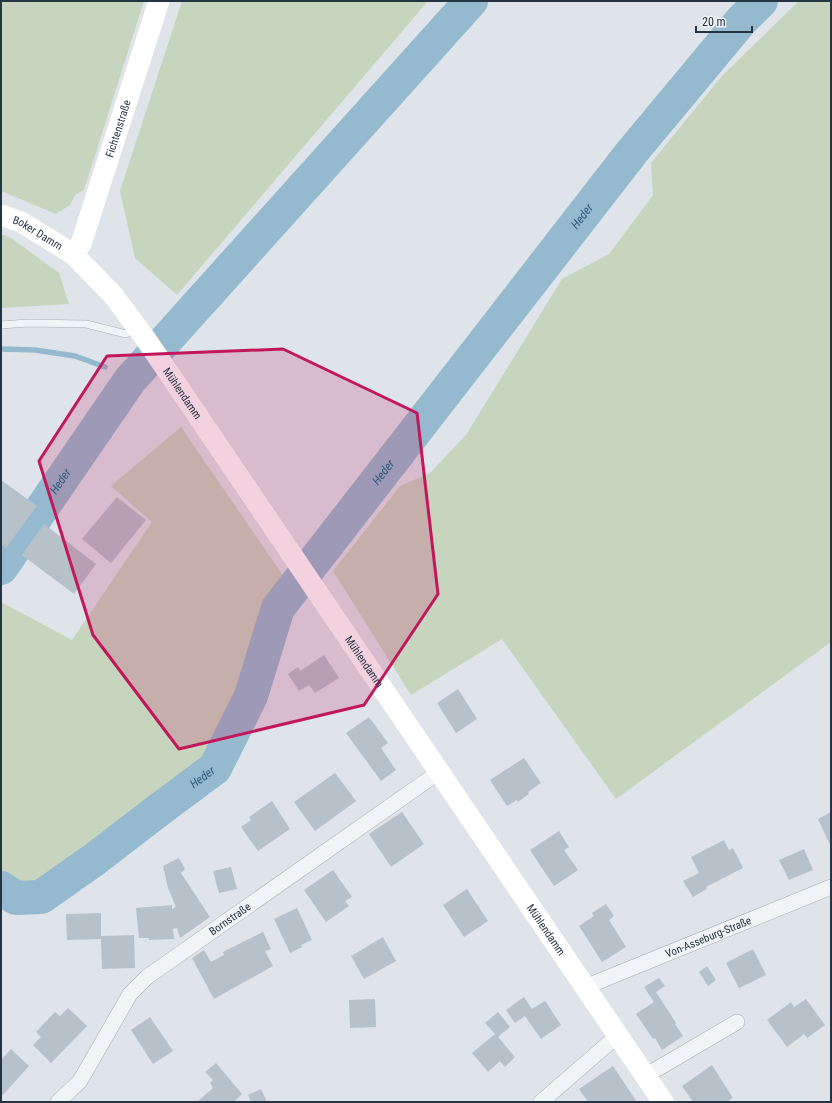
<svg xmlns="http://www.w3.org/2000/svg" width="832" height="1103" font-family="'Roboto Condensed',sans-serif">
<rect width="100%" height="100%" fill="#dee4e9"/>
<path fill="#c7d4be" d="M1,1h143l-60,189 -9,5 -5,10 -14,9 -55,-23z
M182,1h246l-251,294 -42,-37 -15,-67z
M799,1h32v641l-215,157 -114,-160 -91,56 -78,-124 67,-85 30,-13 36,-38 96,-156 47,-25 44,-59 -2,-32 71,-87z
M1,234l10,4 48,35 10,31 -68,4z
M181,427l105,153 -31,58 -13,53 -33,66 -163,126h-37l-8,-6v-275l71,38 80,-118 -41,-36z"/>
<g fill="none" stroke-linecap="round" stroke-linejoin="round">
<path stroke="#95b9ce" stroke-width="5.5" d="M1,349l34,1 40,6 30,11
M120,375l10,5"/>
<g stroke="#95b9ce" stroke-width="34">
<path id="s1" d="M1,568l129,-188 341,-379"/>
<path id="s2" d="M1,888l15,10 25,-1 54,-38 61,-47 59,-44 36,-72 27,-88 354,-456 109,-131 20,-20"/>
</g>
</g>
<path fill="#b7c1ca" d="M1,480l36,26 -31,42 -5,-4z
M117,497l29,23 -35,43 -29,-24z
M44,524l52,40 -22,30 -52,-39z
M324,655l15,23 -24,15 -6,-8 -10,6 -11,-17 10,-7 2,4z
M458,689l19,30 -21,14 -19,-30z
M369,717l19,26 -7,5 15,22 -15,11 -35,-48z
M524,758l17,25 -13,9 1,2 -11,8 -1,-2 -10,6 -17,-26z
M335,773l21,28 -41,30 -21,-29z
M272,801l18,28 -32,22 -17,-24 10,-7 -2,-3z
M402,812l22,32 -33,23 -22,-33z
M831,812v35l-13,-28z
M559,831l10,16 -5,3 14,20 -24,16 -24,-36z
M724,840l5,10 4,-2 10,20 -37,19 1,2 -14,8 -10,-16 16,-8 -8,-16z
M804,849l9,21 -24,10 -10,-20z
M179,858l6,11 -4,4 29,44 -30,21 -3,-10 -4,1 1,10 -25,1v-2h-10l-3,-30 36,-3v4l4,-2 -8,-19 -5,-22z
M231,867l6,22 -18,4 -6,-22z
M333,870l19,27 -7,4 4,5 -23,16 -22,-32z
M467,889l21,32 -24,16 -21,-32z
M606,904l8,12 -5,4 17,27 -24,15 -23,-36 15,-10 -2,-3z
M297,908l15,32 -11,5 1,2 -12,6 -16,-34z
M101,913v23l33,-1 1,33 -33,1 -1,-30 -34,1 -1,-26z
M263,932l8,17 -6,2 8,15 -59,33 -22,-41 12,-8 7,12 13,-7 -1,-3z
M383,937l13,24 -32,18 -13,-23z
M753,949l13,26 -27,13 -13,-25z
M707,966l9,14 -8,6 -9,-14z
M659,978l6,8 -9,6 20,31 -1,1 8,12 -21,14 -7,-12 -2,1 -17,-25 18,-12 -10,-15z
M524,997l8,12 13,-8 16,24 -20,14 -16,-23 -10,7 -9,-13z
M375,999l1,28 -26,1 -1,-28z
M806,999l19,26 -18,13 -3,-4 -17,13 -20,-27 24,-18 3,5z
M68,1008l19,18 -36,37 -18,-18 8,-8 -5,-5 19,-20 5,4z
M498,1012l12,15 -12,10 17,20 -10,10 -5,-6 -12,11 -16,-19 23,-19 -10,-11z
M150,1017l23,34 -20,13 -22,-34z
M11,1049l18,17 -28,31v-37z
M216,1063l26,31 -8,8h-37l16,-14 -3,-5 3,-3 -8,-8z
M712,1065l21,33 -6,4h-34l-11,-16z
M613,1066l24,36h-49l-9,-13z
M261,1089l6,13h-16l-3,-7z"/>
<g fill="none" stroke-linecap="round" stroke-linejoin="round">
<defs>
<path id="lane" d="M1,325l27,-2 58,1 40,10 10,-6"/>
<g id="street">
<path id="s3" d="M585,987l246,-100"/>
<path d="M645,1076l92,-54"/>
<path id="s4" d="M58,1102l22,-21 50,-87 17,-17 292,-205"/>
<path d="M541,1102l76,-66"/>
</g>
</defs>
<use href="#lane" stroke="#a3acb4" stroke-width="8"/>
<use href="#street" stroke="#a3acb4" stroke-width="16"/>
<use href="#lane" stroke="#f1f4f7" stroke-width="7"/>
<use href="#street" stroke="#f1f4f7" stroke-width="15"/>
<g stroke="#fff" stroke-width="21">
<path id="s5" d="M1,215l20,7 52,32 40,41 32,43 518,764"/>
<path id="s6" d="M73,254l8,-10 78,-243"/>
</g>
</g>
<path fill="#c2185b" fill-opacity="0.2" stroke="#c2185b" stroke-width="3" stroke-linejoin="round" d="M283,349l134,64 21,181 -74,111 -185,44 -86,-114 -54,-174 68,-105z"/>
<g text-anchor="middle" stroke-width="3" stroke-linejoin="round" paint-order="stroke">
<g font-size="11" fill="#253442" stroke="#eef3f7">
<text dy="4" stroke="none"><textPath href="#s6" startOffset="134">Fichtenstraße</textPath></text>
<text dy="4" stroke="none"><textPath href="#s5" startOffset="41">Boker Damm</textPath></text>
<text dy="4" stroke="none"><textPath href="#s5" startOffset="260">Mühlendamm</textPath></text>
<text dy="4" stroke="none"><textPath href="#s5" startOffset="584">Mühlendamm</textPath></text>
<text dy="4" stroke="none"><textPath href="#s4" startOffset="256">Bornstraße</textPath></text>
<text dy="4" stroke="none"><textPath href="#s5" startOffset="908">Mühlendamm</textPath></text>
<text dy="4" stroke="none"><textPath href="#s3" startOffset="133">Von-Asseburg-Straße</textPath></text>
</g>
<g font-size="12" font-style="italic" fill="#2b5b7a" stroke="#eef3f7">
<text dy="4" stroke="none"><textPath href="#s2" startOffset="928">Heder</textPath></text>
<text dy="4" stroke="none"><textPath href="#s2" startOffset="604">Heder</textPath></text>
<text dy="4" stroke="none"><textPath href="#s1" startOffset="105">Heder</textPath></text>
<text dy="4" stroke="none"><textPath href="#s2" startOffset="244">Heder</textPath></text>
</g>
</g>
<rect width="832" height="1103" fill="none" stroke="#253442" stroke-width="4"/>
<path d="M696 26v6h56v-6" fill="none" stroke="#253442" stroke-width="2"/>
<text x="702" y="26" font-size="12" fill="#253442" stroke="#eef3f7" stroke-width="3" paint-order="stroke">20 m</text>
</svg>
